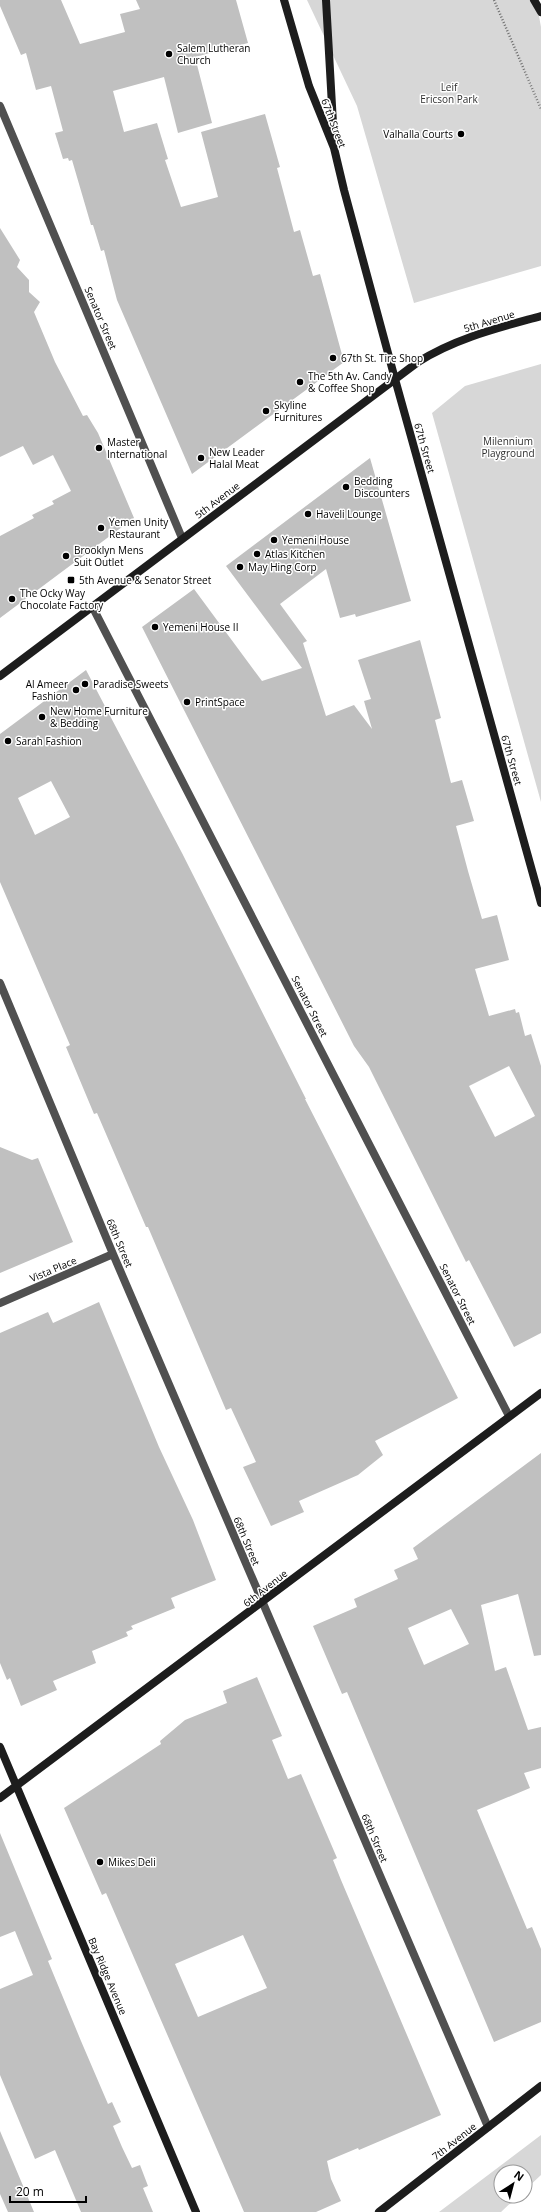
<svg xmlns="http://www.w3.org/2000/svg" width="541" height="2212" font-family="'Open Sans',sans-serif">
<rect width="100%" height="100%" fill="#fff"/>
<path fill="#d7d7d7" d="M307,0h229l5,27v239l-127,37 -57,-197z
M541,364v438l-109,-389 33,-27z
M541,2135v40l-16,15v-18h-24v24h17l-17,16h-62z"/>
<path fill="#c0c0c0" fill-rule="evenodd" d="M0,0h61l19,44 45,-12 -5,-18 20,-5 -4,-9h100l12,43 -53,14 17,66 -34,10 -14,-56 -51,14 11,41 33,-9 11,36 -3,1 16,47 37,-10 -17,-65 64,-18 15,53 -3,1 17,64 6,-2 13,46 7,-2 24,88 -152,112 -75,-174 -13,-50 -3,1 -8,-26h-2l-19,-65 -3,1 -1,-3 -5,1 -8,-26 8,-2 -12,-45 -15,4 -10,-37 -5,2 -21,-49z
M0,228l20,32 -3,7 12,13v12l11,10 -6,10 21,50 28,54 4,-1 11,18 36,85 -134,100v-82l34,-18 -2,-3 22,-11 -2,-3 19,-10 -18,-36 -20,10 -10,-19 -23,11z
M370,458l41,143 -55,16 -1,-3 -15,4 -14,-49 -46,35 27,37 -4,2 23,73 28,-11 18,24 -8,-28 7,-2 -13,-39 62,-20 21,78 -6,2 16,63 11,-3 12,41 -18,5 12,45 14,48 15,-4 12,45 -34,9 14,47 26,-7 1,4 3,-1 6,24 6,-2 10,32v267l-27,14 -45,-87 -3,2 -97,-195 -15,-21 -212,-419 52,-38 68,92 40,-13 -76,-102zM509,1066l26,50 -40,21 -26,-51z
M86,670l96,183 124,246h-1l153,299 -83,43 8,14 -25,20 -59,26 5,11 -33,14 -28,-59 13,-5 -25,-54 -5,2 -78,-183h-2l-49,-114 -3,1 -28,-67 4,-2 -70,-163v-148zM51,781l19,36 -35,18 -17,-37z
M0,1147l32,13 6,-2 35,84 -73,31z
M99,1302l60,145 34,73 23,60 -45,18 4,10 -44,18 2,3 -7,3 2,4 -36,15 4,12 -43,18 4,9 -36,16 -11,-28 -3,2 -7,-17v-330l48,-21 5,11z
M541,1453v202l-7,1 -16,-62 -37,11 14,66 11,-4 22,63 13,-3v41l-17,5 6,15 -53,22 50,119 5,-2 9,22v73l-47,20 -147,-350 -5,2 -29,-68 44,-19 -3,-8 44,-20 -4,-9 24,-11 -5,-11zM451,1609l18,35 -45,21 -16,-37z
M257,1677l25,59 -10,4 16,39 13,-5 36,84 -4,2 8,20 100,235 -82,35 -1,-2 -31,13 4,18 10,22 -25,11h-72l-138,-319 -4,2 -38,-87 97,-64 -1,-3 25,-21 42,-17 -4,-12zM243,1935l24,53 -69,29 -23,-53z
M0,1833l52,126 -4,2 33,80 27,63 4,-2 9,20 -8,4 9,21 10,21 8,-3 8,21 -5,2 10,24h-72l-26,-62 -20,9 -35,-84v-86l33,-14 -18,-44 -15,6z
M0,2131l34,81h-26l-8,-18z"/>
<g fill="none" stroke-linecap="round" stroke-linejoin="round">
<path stroke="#727272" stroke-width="2.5" stroke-dasharray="1 2" stroke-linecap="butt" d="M494,0l47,109"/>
<path stroke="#505050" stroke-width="8" d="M0,106l182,432
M92,606l417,810
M0,983l113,271 375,873
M0,1303l113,-49"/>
<path stroke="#1d1d1d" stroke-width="8" d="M284,0l25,86 25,62 10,42 51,189 146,524
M326,0l8,141
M534,0l7,12
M0,676l418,-314c38,-24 80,-34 123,-46
M0,1747l196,465
M0,1798l541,-405
M379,2212l162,-126"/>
</g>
<g fill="#000" stroke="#fff" stroke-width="1.5">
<circle cx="169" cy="54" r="4"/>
<circle cx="461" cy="134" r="4"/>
<circle cx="333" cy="358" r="4"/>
<circle cx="300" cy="382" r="4"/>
<circle cx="266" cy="411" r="4"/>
<circle cx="99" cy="448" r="4"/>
<circle cx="201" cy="458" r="4"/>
<circle cx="346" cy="487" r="4"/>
<circle cx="308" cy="514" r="4"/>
<circle cx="101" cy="528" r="4"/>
<circle cx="274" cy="540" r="4"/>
<circle cx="257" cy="554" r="4"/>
<circle cx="66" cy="556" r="4"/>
<circle cx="240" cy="567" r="4"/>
<rect x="67" y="576" width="8" height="8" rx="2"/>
<circle cx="12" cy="599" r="4"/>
<circle cx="155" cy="627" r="4"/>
<circle cx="85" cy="684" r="4"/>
<circle cx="76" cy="690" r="4"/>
<circle cx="187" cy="702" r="4"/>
<circle cx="42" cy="717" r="4"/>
<circle cx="8" cy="741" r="4"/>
<circle cx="100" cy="1862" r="4"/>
</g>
<g text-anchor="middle" stroke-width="3" stroke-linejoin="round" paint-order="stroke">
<g font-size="10" fill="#000" stroke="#fff" text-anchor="start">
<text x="177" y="52">Salem Lutheran<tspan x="177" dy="12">Church</tspan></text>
<text x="453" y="138" text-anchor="end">Valhalla Courts</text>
<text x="341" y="362">67th St. Tire Shop</text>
<text x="308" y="380">The 5th Av. Candy<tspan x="308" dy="12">&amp; Coffee Shop</tspan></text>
<text x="274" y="409">Skyline<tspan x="274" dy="12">Furnitures</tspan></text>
<text x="107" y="446">Master<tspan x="107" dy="12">International</tspan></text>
<text x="209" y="456">New Leader<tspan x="209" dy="12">Halal Meat</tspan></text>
<text x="354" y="485">Bedding<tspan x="354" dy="12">Discounters</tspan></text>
<text x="316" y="518">Haveli Lounge</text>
<text x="109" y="526">Yemen Unity<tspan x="109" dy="12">Restaurant</tspan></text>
<text x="282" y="544">Yemeni House</text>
<text x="74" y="554">Brooklyn Mens<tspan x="74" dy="12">Suit Outlet</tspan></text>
<text x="265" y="558">Atlas Kitchen</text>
<text x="248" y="571">May Hing Corp</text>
<text x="79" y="584">5th Avenue &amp; Senator Street</text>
<text x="20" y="597">The Ocky Way<tspan x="20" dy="12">Chocolate Factory</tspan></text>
<text x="163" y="631">Yemeni House II</text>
<text x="68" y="688" text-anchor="end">Al Ameer<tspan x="68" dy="12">Fashion</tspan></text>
<text x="93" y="688">Paradise Sweets</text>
<text x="195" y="706">PrintSpace</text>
<text x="50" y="715">New Home Furniture<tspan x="50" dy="12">&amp; Bedding</tspan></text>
<text x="16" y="745">Sarah Fashion</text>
<text x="108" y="1866">Mikes Deli</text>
</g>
<g font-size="10" fill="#2e2e2e" stroke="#fff">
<text x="449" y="91">Leif<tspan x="449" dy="12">Ericson Park</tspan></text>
<text x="508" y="445">Milennium<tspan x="508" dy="12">Playground</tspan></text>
</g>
<g font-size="10" fill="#000" stroke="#fff">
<text transform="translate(334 123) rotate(69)" y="4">67th Street</text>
<text transform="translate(101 318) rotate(67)" y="4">Senator Street</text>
<text transform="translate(489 321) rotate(-17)" y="4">5th Avenue</text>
<text transform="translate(425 448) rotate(74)" y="4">67th Street</text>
<text transform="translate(217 500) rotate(-37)" y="4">5th Avenue</text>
<text transform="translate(512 760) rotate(74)" y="4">67th Street</text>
<text transform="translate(310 1006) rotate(63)" y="4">Senator Street</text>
<text transform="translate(120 1243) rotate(67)" y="4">68th Street</text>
<text transform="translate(53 1269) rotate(-23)" y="4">Vista Place</text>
<text transform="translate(458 1294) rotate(63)" y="4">Senator Street</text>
<text transform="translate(247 1541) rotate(67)" y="4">68th Street</text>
<text transform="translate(265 1588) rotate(-38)" y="4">6th Avenue</text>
<text transform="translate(375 1838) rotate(67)" y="4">68th Street</text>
<text transform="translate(108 1976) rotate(67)" y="4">Bay Ridge Avenue</text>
<text transform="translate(454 2141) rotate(-38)" y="4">7th Avenue</text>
</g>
</g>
<g transform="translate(513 2184) rotate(36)"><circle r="19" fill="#ffffff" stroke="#999999"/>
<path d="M0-3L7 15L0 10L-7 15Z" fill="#000000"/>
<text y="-6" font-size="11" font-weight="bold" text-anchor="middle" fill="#000000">N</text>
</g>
<path d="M10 2196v6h76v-6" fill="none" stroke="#000000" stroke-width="2"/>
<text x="16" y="2196" font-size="12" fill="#000000" stroke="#ffffff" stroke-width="3" paint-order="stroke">20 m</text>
</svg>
